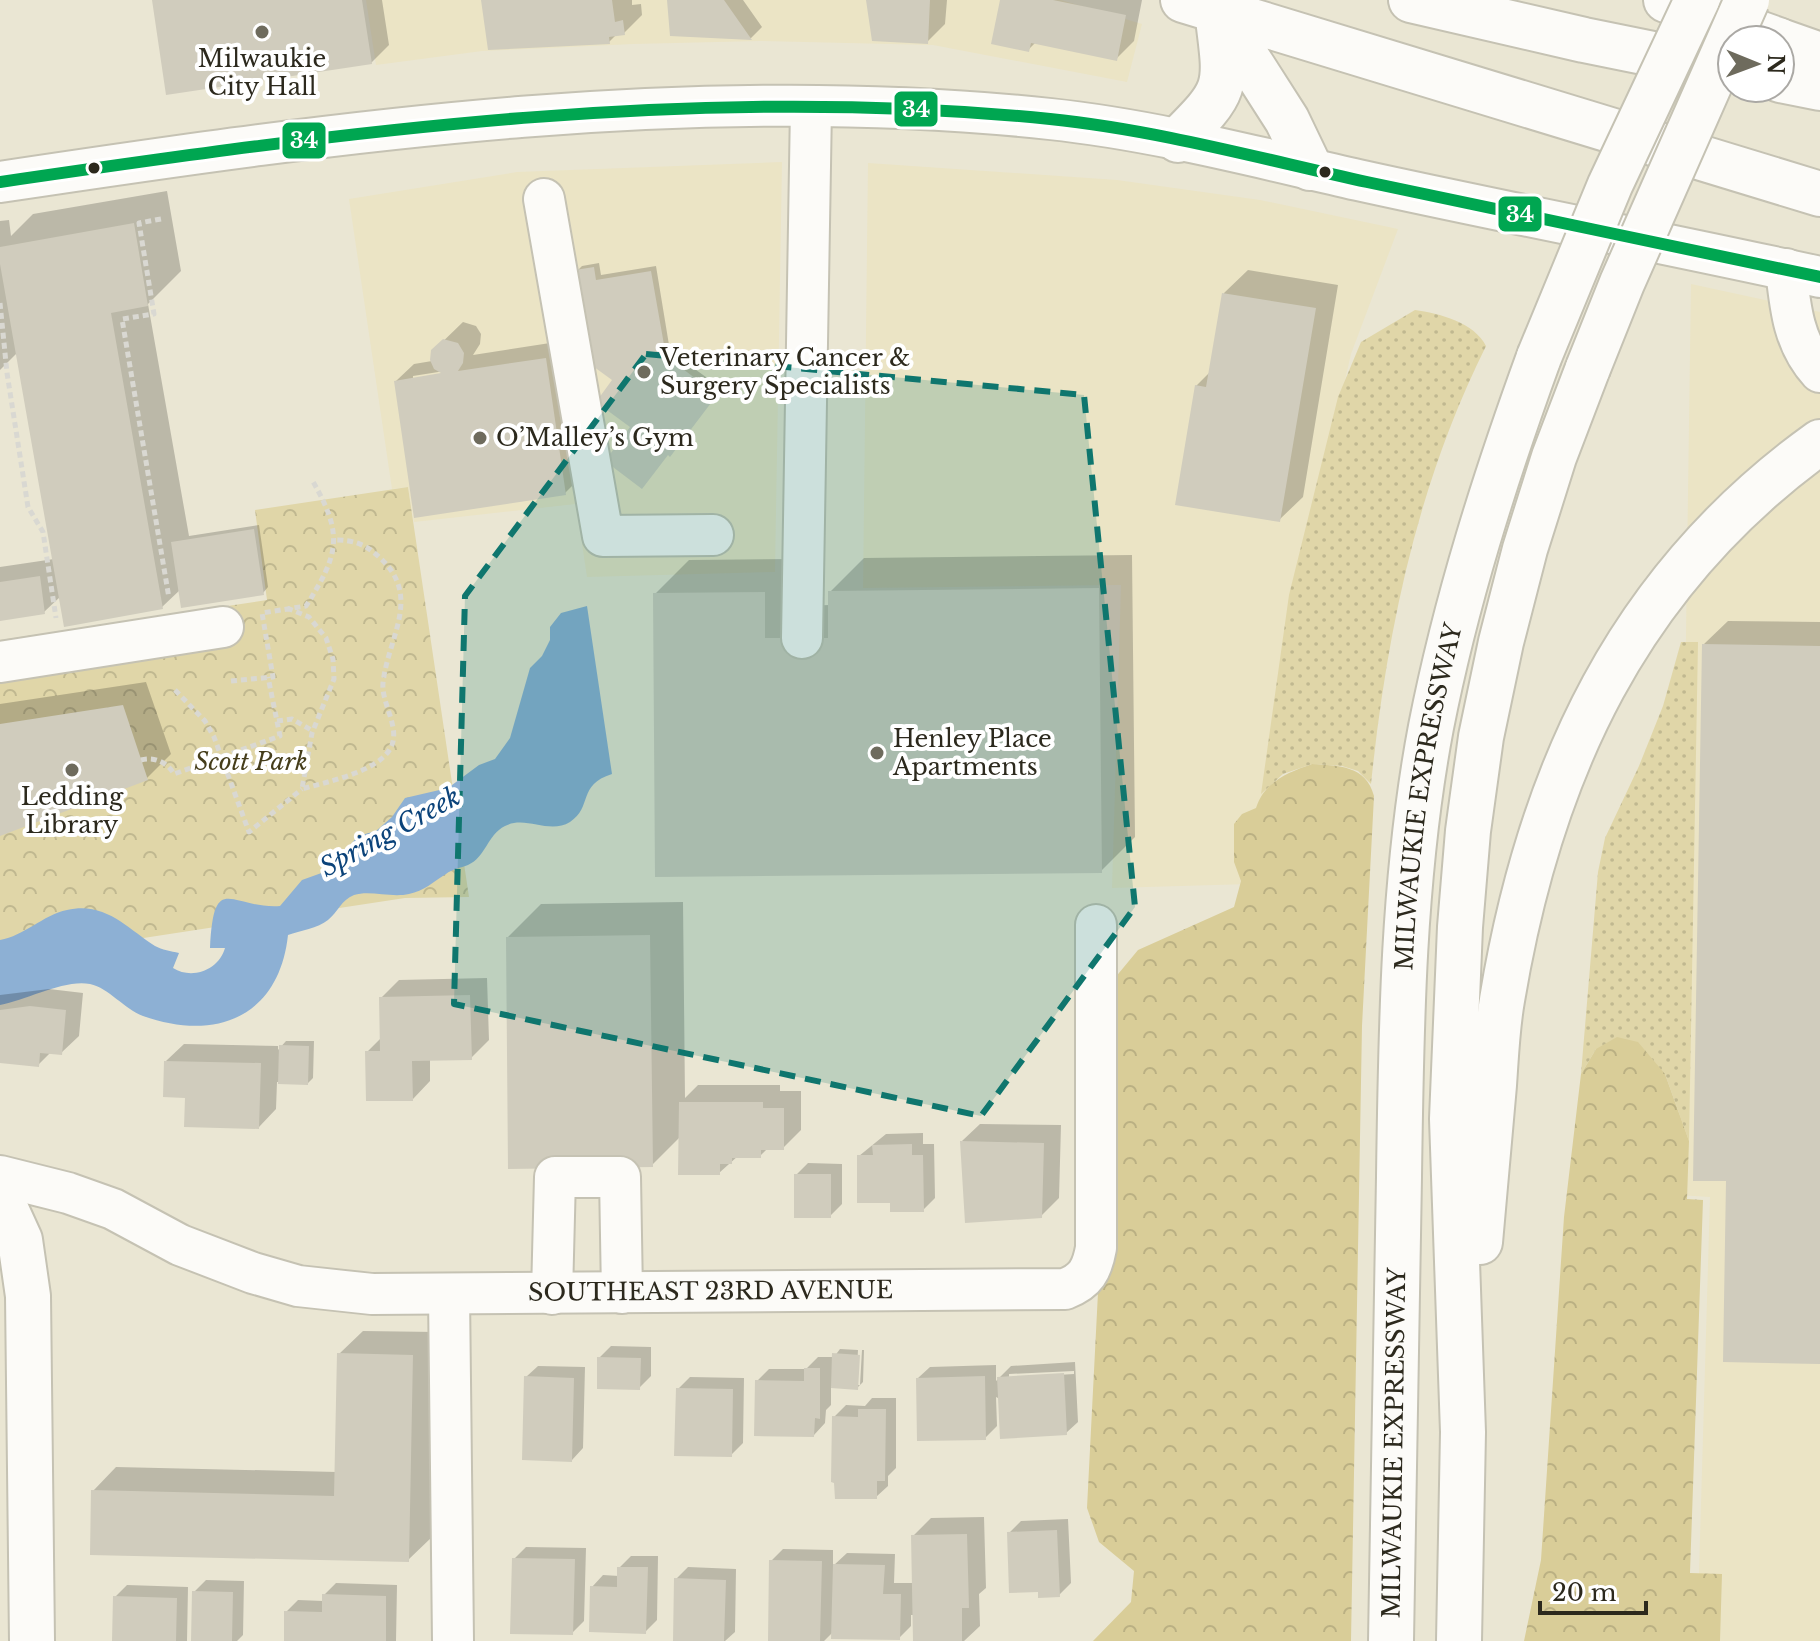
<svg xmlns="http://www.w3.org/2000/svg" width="1820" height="1641" font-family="'Libre Baskerville',serif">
<defs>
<pattern id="grass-dots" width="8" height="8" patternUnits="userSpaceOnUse" patternTransform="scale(2)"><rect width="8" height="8" fill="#e0d6a8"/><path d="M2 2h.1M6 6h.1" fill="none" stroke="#c0b890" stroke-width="1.8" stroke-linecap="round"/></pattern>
<pattern id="forest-crowns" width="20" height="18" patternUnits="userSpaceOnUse" patternTransform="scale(2)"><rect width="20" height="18" fill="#d9cd98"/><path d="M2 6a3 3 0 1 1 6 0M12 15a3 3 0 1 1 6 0" fill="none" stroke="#bab083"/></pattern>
<pattern id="park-crowns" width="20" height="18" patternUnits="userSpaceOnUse" patternTransform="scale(2)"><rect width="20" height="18" fill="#e0d6a8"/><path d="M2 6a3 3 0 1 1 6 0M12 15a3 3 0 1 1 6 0" fill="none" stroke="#c0b890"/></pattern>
</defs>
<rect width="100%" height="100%" fill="#eae6d3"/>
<path fill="#ebe4c5" d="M366,0h695l81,24 -15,58 -194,-37 -174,-4 -126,3 -151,7 -106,14z
M782,162l-7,410 -188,5 -11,-73 -162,18 -6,-35 -16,2 -43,-290 168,-27z
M868,163l249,17 143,20 138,29 -47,125 -57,248 -44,282 -138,4 9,-303 -258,3z
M1691,284l129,28v1329h-123l13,-444 -32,-2z"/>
<path fill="url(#grass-dots)" d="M1415,310c24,3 60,13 71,36 -69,139 -99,284 -115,438l-13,-13 -16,-5 -30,-2 -29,10 -22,20 28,-199 49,-198 23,-55z
M1681,642h17l-9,499 -24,-67 -69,-25 -15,25 17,-202 7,-34 34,-72 24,-60z"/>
<path fill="url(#forest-crowns)" d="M1312,764c27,2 54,1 62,32l-12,230 -11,615h-258l38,-39 3,-31 -35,-29 -12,-34 27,-529 24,-29 96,-43 7,-26 -7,-19v-38l8,-10 14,-6c9,-27 31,-35 56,-44z
M1617,1037l21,5 27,32 24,67 -2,58 16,1 -13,373 32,1 -2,67h-196l17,-81 23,-343 17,-143 15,-25z"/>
<path fill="url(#park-crowns)" d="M408,487l61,410 -64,1 -405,62v-320l267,-40 -12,-90z"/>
<path fill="#8db0d4" d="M587,606l25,168c-35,11 -19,33 -42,48 -21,13 -44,-7 -65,4 -18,9 -19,31 -37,39 -7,3 -16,4 -22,9 -13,8 -22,17 -37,20 -18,4 -39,-4 -55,1 -13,5 -16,17 -26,25 -10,8 -28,11 -40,15 -9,82 -72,107 -145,81 -19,-7 -34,-28 -53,-32 -26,-5 -63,16 -90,21v-65c24,-4 43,-25 67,-30 38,-9 60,18 88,36 7,4 16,5 24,7l-6,15c19,12 46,2 52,-20h-15c4,-78 20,-39 70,-42l22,-26 25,-9 31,-35 18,-5 16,-14 13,-19 43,-10 31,-23 16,-6 15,-21 20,-70 12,-12 8,-16v-13l11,-14z"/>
<path fill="#0003" fill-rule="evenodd" d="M154,0h228l7,45 -18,18z
M483,0h149v5l9,-1 1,11 -18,18 -7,1 -8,8z
M669,0h74l19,27 -11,11 -80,-4z
M868,0h79l-2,24 -18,18z
M1002,0h140l-8,41 -18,18 -80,-17 -7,7z
M167,191l14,80 -33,33 41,232 70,-11 9,62 -5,6 -82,-4 -19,18 -101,-11 -17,16 -44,7v-52l54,-8 -36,-207 -18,18v-149l9,-1 2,16 22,-22z
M599,263l2,12 55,-9 14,85 51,37 -46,61 -42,-22 -56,-156 5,-5z
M1248,270l90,15 -35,212 -24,23 -83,-134 15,-15 13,-78z
M463,322l13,4 5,8 -1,10 -7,11 90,-14 20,134 -18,18 -169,-112 18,-17 18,-3 1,-10zM451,370l1,4 -39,6v-4z
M1132,555l3,282 -34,34 -446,-277 34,-34 109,-1v47l32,-1v-13l34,-34z
M1728,621l92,1v740l-92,-183 -24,-535z
M146,682l25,72 -24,24 -147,56v-130z
M683,902l2,196 13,-13h82v6h21v39l-18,18h-15l-8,8h-22l-19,17 -38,-37 -29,29 -144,-228 33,-33z
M487,978l2,62 -18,18 -41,1v22l-17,18 -46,-47 15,-15 -1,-39 18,-18z
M49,989l34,4 -4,43 -18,17 -10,-1 -13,13 -38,-4v-66z
M286,1041h28l-1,37 -5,5 -31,-1 -1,27 -17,18 -72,-31 -21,-35 18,-17 94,2v4z
M980,1124l81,1 -2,73 -18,18 -79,-75z
M923,1133v11h11l1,54 -12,12 -31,-9 -33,-45 27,-22z
M808,1163l34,1v40l-12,12 -34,-41z
M363,1331l73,1 -4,205 -24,23 -315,-69 23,-24 221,5 2,-118z
M611,1346l40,1v29l-12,12 -40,-30z
M840,1349l18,1 -2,35h4l-3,3 -26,-2v19l-5,5 -1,13 -11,12 -57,-54 12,-12h37l12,-12h16z
M862,1350h2l-1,32 -3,3z
M1075,1362l3,60 -12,11 -70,-36 1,29 -12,12 -67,-60 12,-11 66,-2v16l15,-15zM1074,1371v3l-65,4v-4z
M538,1366l47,1 -2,81 -11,12 -46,-83z
M690,1377l54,1 -1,65 -12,12 -53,-66z
M872,1398h24v70l-8,8v10l-12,11 -42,-80 12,-12 19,1z
M984,1517l2,71 -7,6 1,32 -16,15h-49l-1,-26h-3v11l-12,12 -66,-6 -9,9h-54l1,-80 12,-12 50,1v16l14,-13 48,1 -1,29h20l-1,-47 18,-18z
M1068,1519l3,64 -12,12 -50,-62 12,-12z
M526,1547l60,1 -2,73 -12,12 -58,-74z
M631,1556h27l-1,64 -12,12 -53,-45 11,-12 16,1v-8z
M688,1567l48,2 -1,63 -10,9h-50l1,-62z
M206,1580l38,1 -1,54 -6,6h-44l1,-49z
M336,1583l61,2 -1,56h-110v-29l12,-12 26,1v-6z
M127,1585l61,2 -1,54h-73l1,-44z"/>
<path fill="#d0ccbd" d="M152,0h210l10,64 -206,31z
M481,0h131l3,22 8,-2 2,15 -16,2 1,7 -122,6z
M667,0h57l28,40 -82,-4z
M866,0h64l-2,44 -56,-3z
M1000,0h53l73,15 -9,46 -86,-18 -2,9 -38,-8z
M134,223l14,83 -37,7 52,296 -99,18 -64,-363v-17z
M594,267l2,13 55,-9 15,85 51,39 -47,62 -2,-2 -26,34 -37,-28 25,-34 -34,-25 16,-22 -22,-16 -15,-94z
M1222,293l94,15 -36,214 -105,-17 20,-120 11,2z
M443,339l15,4 6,10 -1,10 -5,8 88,-13 20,137 -152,23 -20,-137 47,-8 -7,-4 -4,-9 1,-10z
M254,529l10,66 -83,13 -10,-66z
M40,576l5,38 -45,7v-39z
M1099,588l3,285 -447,4 -2,-284 112,-1v46h63v-47z
M1702,644l118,2v718l-97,-2 3,-181h-33z
M123,705l25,75 -148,56v-112z
M650,935l3,232 -145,2 -2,-232z
M470,995l2,65 -60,1 1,40h-47l-1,-50h15l-1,-54z
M30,1006l36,4 -4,45 -22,-2 -1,14 -39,-4v-53z
M279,1045l30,1 -1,39 -30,-1z
M164,1061l97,2 -2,66 -75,-2 1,-29 -22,-1z
M679,1102h84v6h21v42h-23v8h-29v6h-12v11h-42z
M960,1141l84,2 -2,75 -77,5z
M912,1144v11h11l1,57h-34v-9h-33v-48h16l-1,-10z
M794,1174h37v44h-37z
M337,1353l76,2 -4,207 -319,-7 1,-65 243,6z
M832,1353l28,2 -2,35 -27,-2z
M597,1357l44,1 -1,32 -43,-1z
M804,1368h16v51l-5,-1 -1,19 -60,-1 1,-56 49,1z
M1064,1373l3,62 -67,4 -3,-62z
M524,1376l50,2 -2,84 -50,-2z
M985,1376l1,64 -69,1 -1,-63z
M676,1388l57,1 -1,68 -58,-1z
M858,1409h28l-1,72h-8v18h-42l-1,-16 -3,-1 1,-66 26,1z
M1057,1530l3,67 -22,1v-6l-29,1 -2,-61z
M967,1534l2,74h-7v33h-49l-2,-106z
M512,1558l63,1 -2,76 -63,-1z
M769,1560l53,1 -2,80h-52z
M833,1564l52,1 -2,29h18l-1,46 -69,-1z
M617,1567h31l-2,67 -57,-2 1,-46 27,1z
M674,1578l52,2 -2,61h-51z
M192,1591l41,1 -1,49h-41z
M322,1594l64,2v45h-102v-30l38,1z
M113,1596l64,2 -1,43h-64z"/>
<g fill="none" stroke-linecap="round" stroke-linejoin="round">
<defs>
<g id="minor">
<path d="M0,182c346,-52 699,-101 1050,-63 104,11 206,38 308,61 154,34 308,63 462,97"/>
<path d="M544,199l59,337 110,-1"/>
<path d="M1786,269c4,37 7,74 34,103"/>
<path d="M802,638l9,-531"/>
<path d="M0,662l223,-35"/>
<path id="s1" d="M0,1176l68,17 45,16 67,36 73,28 45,13 74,8 693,-5c21,-8 27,-19 31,-41v-323"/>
<path d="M449,1294l4,347"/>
<path d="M552,1294l3,-117h65l2,116"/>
</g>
<path id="major" d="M1183,0l637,194
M1411,0l173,40 148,30
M1216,9l71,111 23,48
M1780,80l40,8
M1178,140c50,-50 49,-51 40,-121
M0,1196l20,44 8,56 4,345"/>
<g id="highway">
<path d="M1666,0l112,40"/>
<path d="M1780,41l40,14"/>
<path d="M1480,1242c5,-52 9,-105 14,-157 2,-28 3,-57 8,-85 38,-229 126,-420 318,-558"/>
<path id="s2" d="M1391,1641c3,-155 5,-310 8,-464 2,-150 4,-303 32,-450 25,-127 64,-249 108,-370"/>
<path d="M1459,1641l4,-209 -11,-313 8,-192 8,-96 13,-94 20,-95 24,-93 29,-92 34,-89"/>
</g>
</defs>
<use href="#minor" stroke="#c5c2b3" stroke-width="44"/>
<use href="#major" stroke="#c5c2b3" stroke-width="48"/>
<use href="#highway" stroke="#c5c2b3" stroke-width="48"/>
<path stroke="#d9d8d2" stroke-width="5" stroke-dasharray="6 4" stroke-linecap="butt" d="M161,219l-22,4 15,91 -32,5 47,279
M0,303l7,70 21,134 15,25 13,86
M287,608l22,9 17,21 7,21 1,20 -22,54 -10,56c24,-7 75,-17 88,-40 12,-20 -9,-45 -7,-66 5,-46 40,-87 -4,-126 -14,-13 -25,-17 -44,-17
M231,681l42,-4 -11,-64 44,-7c33,-52 38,-71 6,-126
M175,690l30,31 9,16 35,95 53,-43
M277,721l15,-2 21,12
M141,760c13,-4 27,3 33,14l106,-38 -12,-59"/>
<use href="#minor" stroke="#fcfbf8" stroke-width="40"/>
<use href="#major" stroke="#fcfbf8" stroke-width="44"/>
<use href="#highway" stroke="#fcfbf8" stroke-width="44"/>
<defs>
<path id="highway-bridge" d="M1539,357l71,-172 87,-185
M1588,368l34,-85 125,-283"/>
</defs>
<use href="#highway-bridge" stroke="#c5c2b3" stroke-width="48" stroke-linecap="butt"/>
<use href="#highway-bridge" stroke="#fcfbf8" stroke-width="44"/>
<defs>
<path id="bus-1" d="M0,182c348,-51 698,-99 1050,-63 107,11 212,40 317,63 151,33 302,62 453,95"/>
</defs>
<use href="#bus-1" stroke="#fff" stroke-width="18"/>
<use href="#bus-1" stroke="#00a651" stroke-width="12"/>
</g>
<path fill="#0f766e" fill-opacity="0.2" stroke="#0f766e" stroke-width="6" stroke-dasharray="16 10" stroke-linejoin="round" d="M646,354l438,41 51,512 -154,209 -527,-112 11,-408z"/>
<g fill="#6e6b5d" stroke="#fff" stroke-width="3">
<circle cx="262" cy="32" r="8"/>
<circle cx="644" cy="372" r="8"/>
<circle cx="480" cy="438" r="8"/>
<circle cx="877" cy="753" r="8"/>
<circle cx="72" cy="770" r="8"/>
</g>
<g fill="#2c291d" stroke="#fff" stroke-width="3">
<circle cx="94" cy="168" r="7"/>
<circle cx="1325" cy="172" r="7"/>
</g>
<g text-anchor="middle" stroke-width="8" stroke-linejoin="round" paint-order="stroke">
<g font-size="24" fill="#2c291d" stroke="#fff" text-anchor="start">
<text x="262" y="67" text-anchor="middle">Milwaukie<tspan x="262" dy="28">City Hall</tspan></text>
<text x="660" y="366">Veterinary Cancer &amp;<tspan x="660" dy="28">Surgery Specialists</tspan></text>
<text x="496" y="446">O’Malley’s Gym</text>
<text x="893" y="747">Henley Place<tspan x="893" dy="28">Apartments</tspan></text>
<text x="72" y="805" text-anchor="middle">Ledding<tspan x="72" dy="28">Library</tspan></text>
</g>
<g font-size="24" font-style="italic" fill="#453d1a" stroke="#fff">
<text x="251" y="770">Scott Park</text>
</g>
<g font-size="24" fill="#2c291d" stroke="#fff">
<text dy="8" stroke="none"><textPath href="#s2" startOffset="846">MILWAUKIE EXPRESSWAY</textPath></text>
<text dy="8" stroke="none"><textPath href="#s1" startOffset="732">SOUTHEAST 23RD AVENUE</textPath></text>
<text dy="8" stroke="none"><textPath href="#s2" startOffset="198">MILWAUKIE EXPRESSWAY</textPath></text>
</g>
<g font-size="26" font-style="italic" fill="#0b437a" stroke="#fff">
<text transform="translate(390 832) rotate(-29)" y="9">Spring Creek</text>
</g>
</g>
<g stroke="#fff" stroke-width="3">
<rect x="893" y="90" width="46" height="38" rx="8" fill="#00a651"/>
<rect x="281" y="121" width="46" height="39" rx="8" fill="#00a651"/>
<rect x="1497" y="195" width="46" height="38" rx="8" fill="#00a651"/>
</g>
<g font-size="22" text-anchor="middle" font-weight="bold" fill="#fff">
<text x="916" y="117">34</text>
<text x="304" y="148">34</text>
<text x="1520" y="222">34</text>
</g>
<g transform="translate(1756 64) rotate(91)"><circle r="38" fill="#ffffff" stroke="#aba9a5" stroke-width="2"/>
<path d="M0-6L14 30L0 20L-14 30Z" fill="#6e6b5d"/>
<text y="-12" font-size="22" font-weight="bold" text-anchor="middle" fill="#2c291d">N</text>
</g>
<path d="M1540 1601v12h106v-12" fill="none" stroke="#2c291d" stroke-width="4"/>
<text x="1552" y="1601" font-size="24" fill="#2c291d" stroke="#ffffff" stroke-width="6" paint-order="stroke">20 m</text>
</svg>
